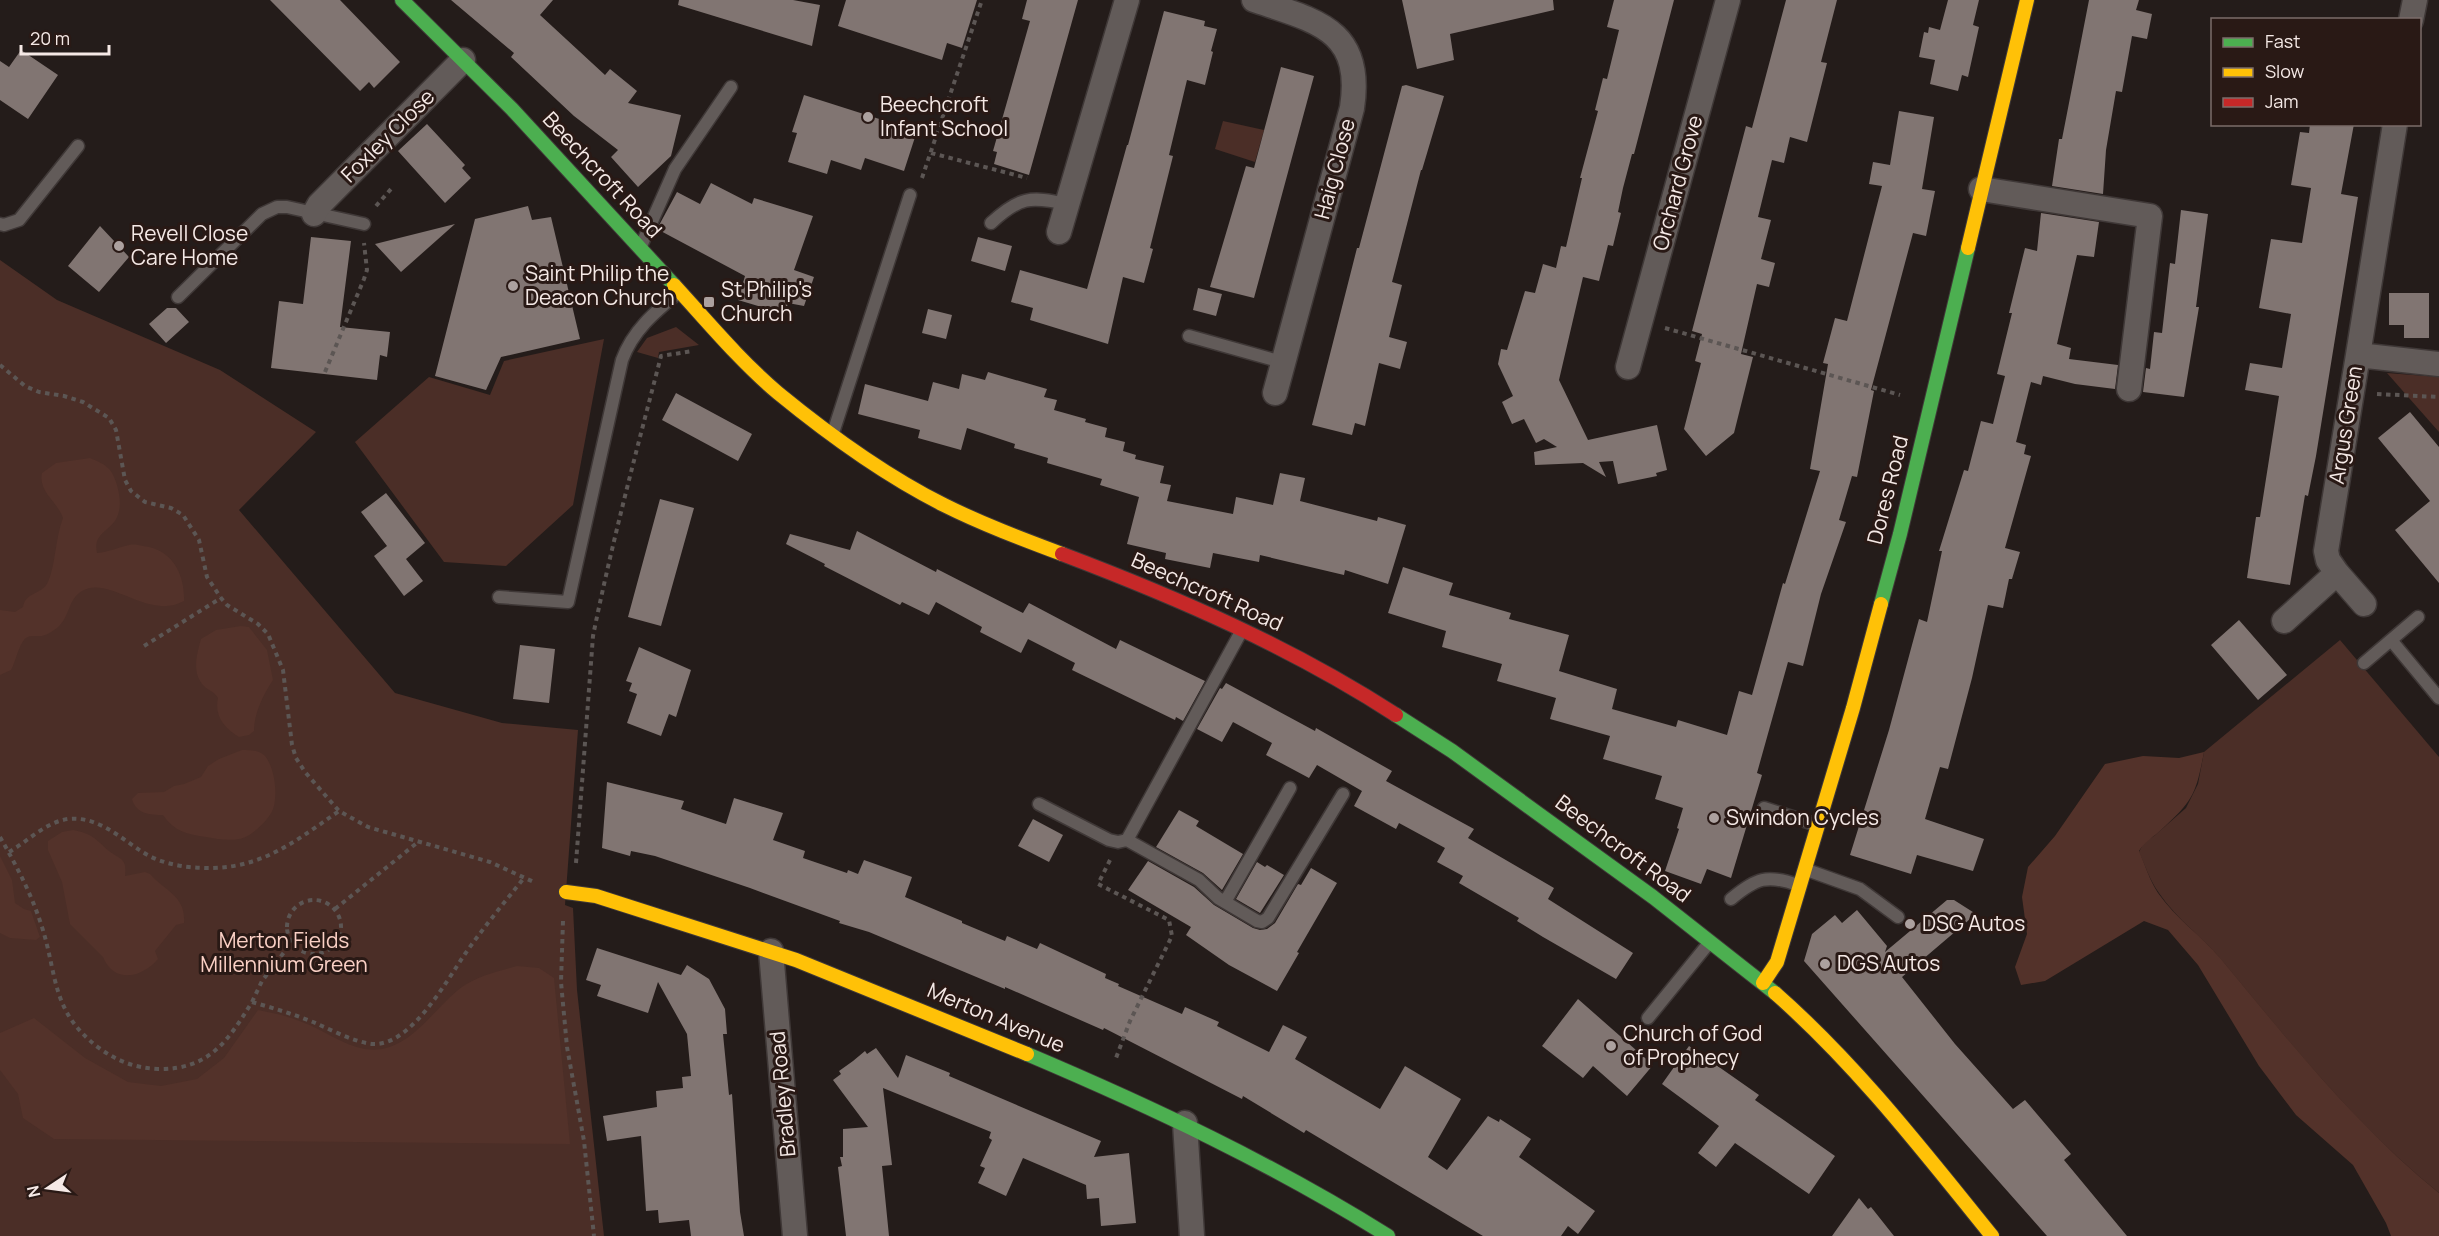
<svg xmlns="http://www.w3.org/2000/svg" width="2439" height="1236" font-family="Manrope,sans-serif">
<rect width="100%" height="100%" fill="#241c1a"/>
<path fill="#4b2e27" d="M1223,121l41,9 -9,32 -40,-13z
M0,260l57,40 163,70 96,62 -77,78 156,183 107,30 76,7 -13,175 8,3 4,82 27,246h-604z
M676,327l23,18 -40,7 -1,6 -21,-6 10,-14z
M604,339l-31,166 -67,61 -62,-4 -89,-120 74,-65 61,18 14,-34z
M2387,373l52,4v55z
M2340,640l99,117v436c-82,-66 -148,-149 -215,-230 -20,-25 -47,-43 -65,-70 -9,-12 -14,-28 -20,-41l5,-10 10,-6 32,-28 12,-24 6,-32z"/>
<path fill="#53322a" d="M90,458c7,3 15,6 20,12 7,9 12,30 9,41 -4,21 -27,19 -22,42 13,-1 21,-6 32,-8 5,-1 10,0 14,1 29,3 42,28 41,55 -36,20 -74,-26 -102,-10 -15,9 -11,25 -25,37 -3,2 -8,6 -12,7 -7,3 -16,-2 -21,5 -6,7 -8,21 -13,30l-11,5v-65l15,2 8,-5c3,-16 19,-12 25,-25 8,-19 7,-43 15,-64 -6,-17 -25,-26 -21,-45l14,-10z
M241,626l8,1 18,23 6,30c-10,15 -19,33 -19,51l-5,4 -10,2c-15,-9 -25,-22 -21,-39 -4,-7 -9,-7 -14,-12 -13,-13 -7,-32 -3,-47l15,-9z
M242,750c7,0 17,0 22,5 11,11 14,41 9,54 -4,11 -23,29 -34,30 -11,2 -22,0 -33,-2 -19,-3 -31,-5 -43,-22 -13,0 -27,-1 -31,-16l6,-6 26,-1 10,-6 10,-2 17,-7 7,-11 11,-7z
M2204,752c-8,41 -10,48 -42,77 -8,8 -17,12 -23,22 6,14 11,30 19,42 18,26 44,43 63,66 68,82 135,167 218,234v43h-48l-5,-13 -33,-58 -57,-50 -37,-49 -61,-101 -30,-35 -24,-9 -99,60 -24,4 -6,-18 12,-33 -5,-37 6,-30 27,-31 50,-72 38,-8 36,2z
M73,830c20,4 21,8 36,21 12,9 18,7 16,25l20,-4 5,2c16,18 36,22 34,49l-8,2 -21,26 3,8c-16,19 -44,25 -55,-2l-33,-33 -8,-42 -14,-32v-9l14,-9z
M0,856l12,24 3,23 9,6 7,2 9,26 -4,3 -26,-2 -10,-5z
M517,966l22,2 15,10 16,166 -516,-5 -31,-21 -5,-24 -18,-24v-37l34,-15 51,40 43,24 33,4 36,-7 27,-21 34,-48c15,3 30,6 44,12 22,8 40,23 63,27 43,7 67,-40 97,-62 15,-11 37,-16 55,-21z"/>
<path fill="#817572" d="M270,0h70l60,62 -26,26 -5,-6 -9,9z
M451,0h102l-13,15 65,60 5,-6 27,22 -9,12 53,12 -10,41 -33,31 -27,-30 7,-7 -44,-34 -63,-59 3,-4z
M679,0h114l27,5 -8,41 -134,-41z
M846,0h131l-15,48 -15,-5 -5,17 -104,-34z
M1027,0h51l-49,175 -35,-11 3,-12 -4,-1 37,-130 -8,-2z
M1402,0h151l1,10 -104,24 4,26 -37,9z
M1614,0h60l-40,154h-2l-9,34 -5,24 3,1 -8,33 -5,-1 -9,36 -16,-4 -24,103 29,60 69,-15 10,45 -11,3 1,3 -39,8 -5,-23 -14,1 7,15 -23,-14 -48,2 -1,-13 23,-5 -13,-8 -8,4 -12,-24 -12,5 -10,-22 11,-6 -15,-32 3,-15 6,1 18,-59 10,2 8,-29 13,4 5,-22 5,1 16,-69h-2l18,-67 -3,-1 8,-32 4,1 12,-49 -12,-3z
M1786,0h51l-16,62 6,1 -20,79 -17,-5 -6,26 -12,-3 -14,57 13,3 -10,39 14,4 -6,24 -12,-3 -16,70 12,3 -19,76 -28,23 -22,-27 17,-66 -6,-2 7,-27 -10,-3 54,-205 6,2z
M1948,0h31l-6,25 6,2 -11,50 -6,-2 -4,16 -28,-7 5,-24 -16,-3 5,-25 4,1 1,-6 11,3z
M2089,0h50l-3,10 16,4 -5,25 -15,-3 -10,56 -6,-1 -10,59 -3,44 -51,-8 7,-47h3z
M1164,11l41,10 -1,5 13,3 -6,22 2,1 -8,33 -18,-5 -18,75 4,1 -23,92 3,1 -9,34 -21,-6 -15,67 -78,-24 3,-12 -22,-6 9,-32 67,19 40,-144h1z
M21,50l37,25 -30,44 -28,-19v-39l9,6z
M1281,67l33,9 -60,222 -44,-11 36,-121 8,2z
M1406,85l38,11 -22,74h-1l-29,112 10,3 -13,52 18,5 -7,27 -21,-6 -14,63 -10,-3 -3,12 -40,-10 45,-177h2l43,-162z
M804,95l113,36 -13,40 -39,-13 -4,12 -30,-10 -4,14 -39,-12 9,-29 -5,-1z
M1899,111l35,6 -12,72 13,2 -9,45 -13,-3 -42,157 3,1 -17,86 -5,-1 -13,44 7,2 -25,72 -18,72 -15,-4 -31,111 5,2 -31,103 -24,-9 -6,15 -36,-13 14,-42 -2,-1 6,-20 -28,-9 7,-23 -59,-17 7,-23 -60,-17 6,-21 -59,-17 5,-17 -60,-17 4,-16 -58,-18 15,-46 50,16 -4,12 62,18 -2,6 60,16 -10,36 58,18 -5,20 64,18 2,-7 49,15 12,-44 13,4 31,-112 2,1 35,-113 -10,-2 18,-105 -5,-1 12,-45 12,3 35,-135 -13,-2 4,-22 17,3z
M427,124l38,41 -3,3 9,10 -26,25 -47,-52z
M2310,124h44l-13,70 17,3 -42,259 -8,40 -3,-1 -15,90 -43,-7 9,-61h4l19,-121 -34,-6 5,-27 32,5 9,-54 -32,-6 12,-69 31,4 9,-55 -20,-3 9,-53 9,1z
M711,183l41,21 2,-6 59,18 -19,54 20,7 -10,29 -16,-3 -3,11 -47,-14 7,-24 -88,-47 20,-37 23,12z
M528,206l4,14 19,-3 29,122 -79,18 -15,33 -51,-14 40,-157z
M2181,210l27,4 -12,93h3l-15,90 -41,-5 3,-24 4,1 4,-37 8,1 8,-70 5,1z
M2041,213l58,9 -5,35 -17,-2 -20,89 14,4 -2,11 49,6 -3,24 -40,-5 -32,-8 -2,9 -10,-3 -15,60 10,3 -2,9 7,2 -26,92 15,4 -8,27h-3l-6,29 -15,-3 -16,73 -24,91 -8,-2 -15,52 59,20 -11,32 -56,-16 -6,19 -61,-19 39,-125 30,-111 8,3 15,-71h-3l25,-81 4,1 13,-50 12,3 12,-48 -8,-2 15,-61h-3l16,-65 12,3z
M455,224l-54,48 -26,-28z
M100,226l29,31 -30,35 -31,-26z
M311,237l40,4 -11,86 50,5 -3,25 -7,-2 -3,25 -106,-12 8,-67 24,3z
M978,237l34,9 -7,25 -34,-10z
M1198,288l24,6 -6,22 -23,-6z
M2389,293h40v45h-25v-13h-15z
M167,308h9l13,14 -23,21 -17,-19z
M928,309l24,6 -6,24 -24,-6z
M988,372l59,17 -3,8 13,3 -3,10 32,9 -1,3 22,6 -2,9 20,5 -2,9 13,4 -1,4 29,7 -4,17 11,2 -4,16 66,13 3,-17 37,8 7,-32 25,5 -5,23 77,20 1,-4 28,8 -18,59 -43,-14 -1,5 -84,-20 -1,7 -46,-9 -3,15 -45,-9 1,-6 -39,-9 12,-47 -39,-12 2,-6 -55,-16 1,-5 -34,-10 1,-4 -48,-16 -6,22 -43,-12 2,-8 -62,-16 7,-30 63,17 5,-19 26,7 3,-15 23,6z
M676,393l76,41 -14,27 -76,-41z
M2410,412l29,35v136l-44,-53 35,-29 -52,-63z
M386,493l39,50 -19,16 17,22 -19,15 -30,-40 13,-10 -26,-34z
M660,499l34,9 -33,118 -33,-9z
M857,531l79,41 1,-3 86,44 6,-10 87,46 4,-9 85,41 -22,40 -7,-4 -1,3 -103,-50 3,-7 -47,-24 -7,14 -41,-21 2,-5 -46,-25 -7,13 -27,-13 -2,3 -76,-39 1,-2 -39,-20 4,-10 60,16z
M2239,620l48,55 -29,25 -47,-55z
M520,645l35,4 -6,54 -36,-4z
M639,647l52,23 -15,47 -7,-3 -8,22 -34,-13 10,-29 -8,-3 3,-8 -6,-2z
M1226,683l89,48 1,-3 76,43 -6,10 88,48 -6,9 86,50 -6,11 85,54 -17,26 -73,-42 -26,-16 2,-3 -60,-35 4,-7 -26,-14 8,-14 -46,-25 -3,6 -42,-23 8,-15 -45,-26 -8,13 -43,-23 6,-12 -39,-21 -11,20 -25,-13 23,-41 2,1z
M607,782l77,19 -3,8 45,15 8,-26 49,15 -10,27 32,11 -2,7 44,15 1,-3 10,4 6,-14 48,17 -7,20 57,24v2l43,18 2,-5 30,13 3,-6 66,31 -1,4 14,6 -1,2 64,28 3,-7 34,15 -2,4 52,26 14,-27 24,12 -12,22 85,50 25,-43 56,33 -33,58 19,13 41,-54 11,6 1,-3 31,20 -12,18 76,54 -17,23 -10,-8 -7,10h-78l-177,-106 -2,3 -61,-37 -1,3 -138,-71 -1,2 -98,-43v2l-136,-57 -30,-9 1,-2 -90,-33 -95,-32 -24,-5 -1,5 -28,-8z
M1179,810l20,11 -3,5 47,28 -21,36 -19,-17 -47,-26z
M1033,819l30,16 -14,27 -31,-16z
M1148,861l46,26 20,18 39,23 7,2 7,-1 8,-6 23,-39 3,1 10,-17 26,15 -40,69 2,1 -22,38 -48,-26 -43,-30 5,-8 -63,-37z
M1257,862l8,5 2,-2 17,10 -24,38 -24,-14z
M1947,900h7l22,14 -74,63 53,67 58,65 12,-9 46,54 -7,6 63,76h-80l-243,-275 8,-27 23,-19 7,8 15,-13 30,36 -2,6z
M597,948l84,27 6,-10 22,14 16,30 2,25h-4l6,61 3,-1 8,118 4,24h-53l-2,-16 -30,3 -1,-13 -12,1 -5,-75 -34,5 -4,-25 54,-9 -1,-16 27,-3 -1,-11 9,-1 -4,-42 -29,-52 -10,31 -51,-17 4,-11 -15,-5z
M1578,999l75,66 -26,31 -34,-30 -10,12 -41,-32z
M1689,1046l70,49 -4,5 80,56 -26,38 -74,-51 -19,24 -18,-14 21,-27 -57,-42z
M876,1048l22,30 8,-23 44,18 -1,3 152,65 -7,16 35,-4 7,70 -35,3 -2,-28 -12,1 -1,-14 -63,-27 -17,38 -28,-13 7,-15 -5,-2 12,-26 -3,-2 2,-6 -108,-44 9,77 -10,1 7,70h-43l-8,-69 4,-1 -2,-9h3v-28l25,-2 -35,-47 8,-6 -2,-3 14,-10 12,-10 2,3z
M1859,1198l9,11 3,-2 23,29h-62z"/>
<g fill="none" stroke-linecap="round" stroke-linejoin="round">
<defs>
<path id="lane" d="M991,223c28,-26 39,-27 76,-19
M0,224l4,1 15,-5 59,-74
M641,246l34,-77 56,-82
M178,297l84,-83 15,-7h10l77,17
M1189,336l93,26
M833,433l77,-238
M499,597l69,5 54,-242c11,-30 33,-48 57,-68
M1242,630l-115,210 72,40 19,18 39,23 5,1 6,-4 75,-124
M2391,640l48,58
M2364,663l54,-46
M1039,804l70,36 9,2 9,-2
M1764,808l53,17
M1807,870l53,19 38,28
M1731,899c25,-21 36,-25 67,-14
M1225,902l65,-114
M1648,1018l61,-75"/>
<path id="street" d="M1254,0c62,21 110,29 98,108l-77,285
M2411,20l4,-20
M1981,189l169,27 -21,173
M314,214l5,-9 144,-145
M1059,232l68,-232
M2358,355l37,-231
M1628,367l100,-367
M2337,573l27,31
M2284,621l53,-48 -9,-13 -2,-9 32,-196 81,9
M771,951l24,285
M1185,1123l7,113"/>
<path id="fast" d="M402,0l110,109 162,176
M1881,604l19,-70 68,-286
M1396,715l56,36 201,146 122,96
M1027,1054c125,53 246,110 361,182"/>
<path id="slow" d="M1968,248l59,-248
M674,285c33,36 66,76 104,108 50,41 108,83 166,112 38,19 78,34 118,49
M566,892l30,4 200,64 231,94
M1763,983l14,-21 76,-254 28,-104
M1775,993c82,72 149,159 217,243"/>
<path id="jam" d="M1062,554c116,44 229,93 334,161"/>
</defs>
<use href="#lane" stroke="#3f3837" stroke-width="15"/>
<use href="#street" stroke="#3f3837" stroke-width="27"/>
<use href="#fast" stroke="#3f3837" stroke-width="16"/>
<use href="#slow" stroke="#3f3837" stroke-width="16"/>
<use href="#jam" stroke="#3f3837" stroke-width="16"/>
<path stroke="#5c5654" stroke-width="4" stroke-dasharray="4.5 4.5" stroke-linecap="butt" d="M931,153l96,25
M922,178l60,-178
M376,206l15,-17
M1665,328l235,67
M0,365l25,21 14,6 25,4 19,6 26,16 7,12 9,50 6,11 14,11 26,6 12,7 16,25 8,37 14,21 6,7 31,19 10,10 15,36 9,75 4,13 9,14 34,39 29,16 122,35 46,21
M325,372l39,-93 3,-9 -3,-27
M2377,394l62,3
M144,646l77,-48
M0,837c16,28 31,56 41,87 17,51 9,87 58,124 18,13 36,20 59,21 51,1 70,-28 94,-67 21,6 41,12 61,20 19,8 40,20 60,22 38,2 74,-64 92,-90 18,-26 39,-51 59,-76
M9,852c19,-11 37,-30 59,-33 28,-3 49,16 70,30 15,11 33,16 51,18 65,7 100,-21 150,-56
M1110,860l-12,24 71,36 3,16 -42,85 -14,37
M576,863l17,-227c19,-94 44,-187 68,-280l32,-5
M287 927a27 27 0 1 1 54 0a27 27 0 1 1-54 0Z
M335,909l83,-67
M563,921l-2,61 6,65 17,94 10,95
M252,1002l10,-21 30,-39"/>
<use href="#lane" stroke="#625b59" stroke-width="12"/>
<use href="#street" stroke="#625b59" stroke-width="24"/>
<use href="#fast" stroke="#4caf50" stroke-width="14"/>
<use href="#slow" stroke="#ffc107" stroke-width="14"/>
<use href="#jam" stroke="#c62828" stroke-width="14"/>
</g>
<g fill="#aca19f" stroke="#291915" stroke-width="2">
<circle cx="868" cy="117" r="6"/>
<circle cx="119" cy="246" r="6"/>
<circle cx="513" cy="286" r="6"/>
<rect x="703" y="296" width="12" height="12" rx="3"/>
<circle cx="1714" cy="818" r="6"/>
<circle cx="1910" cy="924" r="6"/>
<circle cx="1825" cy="964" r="6"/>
<circle cx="1611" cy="1046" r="6"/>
</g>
<g text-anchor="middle" stroke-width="6" stroke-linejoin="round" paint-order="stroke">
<g font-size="21" fill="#f5e9e6" stroke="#291915" text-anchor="start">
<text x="880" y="112">Beechcroft<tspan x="880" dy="24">Infant School</tspan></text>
<text x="131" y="241">Revell Close<tspan x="131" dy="24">Care Home</tspan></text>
<text x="525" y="281">Saint Philip the<tspan x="525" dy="24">Deacon Church</tspan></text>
<text x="721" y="297">St Philip's<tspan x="721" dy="24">Church</tspan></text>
<text x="1726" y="825">Swindon Cycles</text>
<text x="1922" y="931">DSG Autos</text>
<text x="1837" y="971">DGS Autos</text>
<text x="1623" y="1041">Church of God<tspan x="1623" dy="24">of Prophecy</tspan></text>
</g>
<g font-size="21" fill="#f5e9e6" stroke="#291915">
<text transform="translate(388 136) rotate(-45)" y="7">Foxley Close</text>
<text transform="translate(1335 169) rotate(-75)" y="7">Haig Close</text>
<text transform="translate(602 175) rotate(47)" y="7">Beechcroft Road</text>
<text transform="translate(1678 183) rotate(-75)" y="7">Orchard Grove</text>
<text transform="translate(2346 425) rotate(-81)" y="7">Argus Green</text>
<text transform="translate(1888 490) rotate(-76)" y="7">Dores Road</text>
<text transform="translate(1207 592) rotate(24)" y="7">Beechcroft Road</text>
<text transform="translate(1623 849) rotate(37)" y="7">Beechcroft Road</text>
<text transform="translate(996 1018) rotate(23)" y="7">Merton Avenue</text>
<text transform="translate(783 1094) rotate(-95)" y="7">Bradley Road</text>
</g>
<g font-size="21" fill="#fad0c5" stroke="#291915">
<text x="284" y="948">Merton Fields<tspan x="284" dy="24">Millennium Green</tspan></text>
</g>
</g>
<rect x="2211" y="18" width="210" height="108" fill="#291915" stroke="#7b6c69" stroke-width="1.5"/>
<rect x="2223" y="38" width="30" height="9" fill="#4caf50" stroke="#7b6c69" stroke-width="1.5"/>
<text x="2265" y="48" font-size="18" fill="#f5e9e6">Fast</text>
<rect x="2223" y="68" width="30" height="9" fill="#ffc107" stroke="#7b6c69" stroke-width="1.5"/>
<text x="2265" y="78" font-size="18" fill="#f5e9e6">Slow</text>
<rect x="2223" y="98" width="30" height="9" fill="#c62828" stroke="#7b6c69" stroke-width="1.5"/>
<text x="2265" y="108" font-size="18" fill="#f5e9e6">Jam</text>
<g transform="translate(48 1188) rotate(257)" stroke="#291915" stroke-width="4.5" paint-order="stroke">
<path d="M0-4.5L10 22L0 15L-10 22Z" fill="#f5e9e6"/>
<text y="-9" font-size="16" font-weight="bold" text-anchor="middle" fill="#f5e9e6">N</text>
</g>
<path d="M21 45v9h88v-9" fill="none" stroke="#f5e9e6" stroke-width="3"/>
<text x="30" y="45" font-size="18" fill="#f5e9e6" stroke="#291915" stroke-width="4.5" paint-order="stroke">20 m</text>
</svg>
